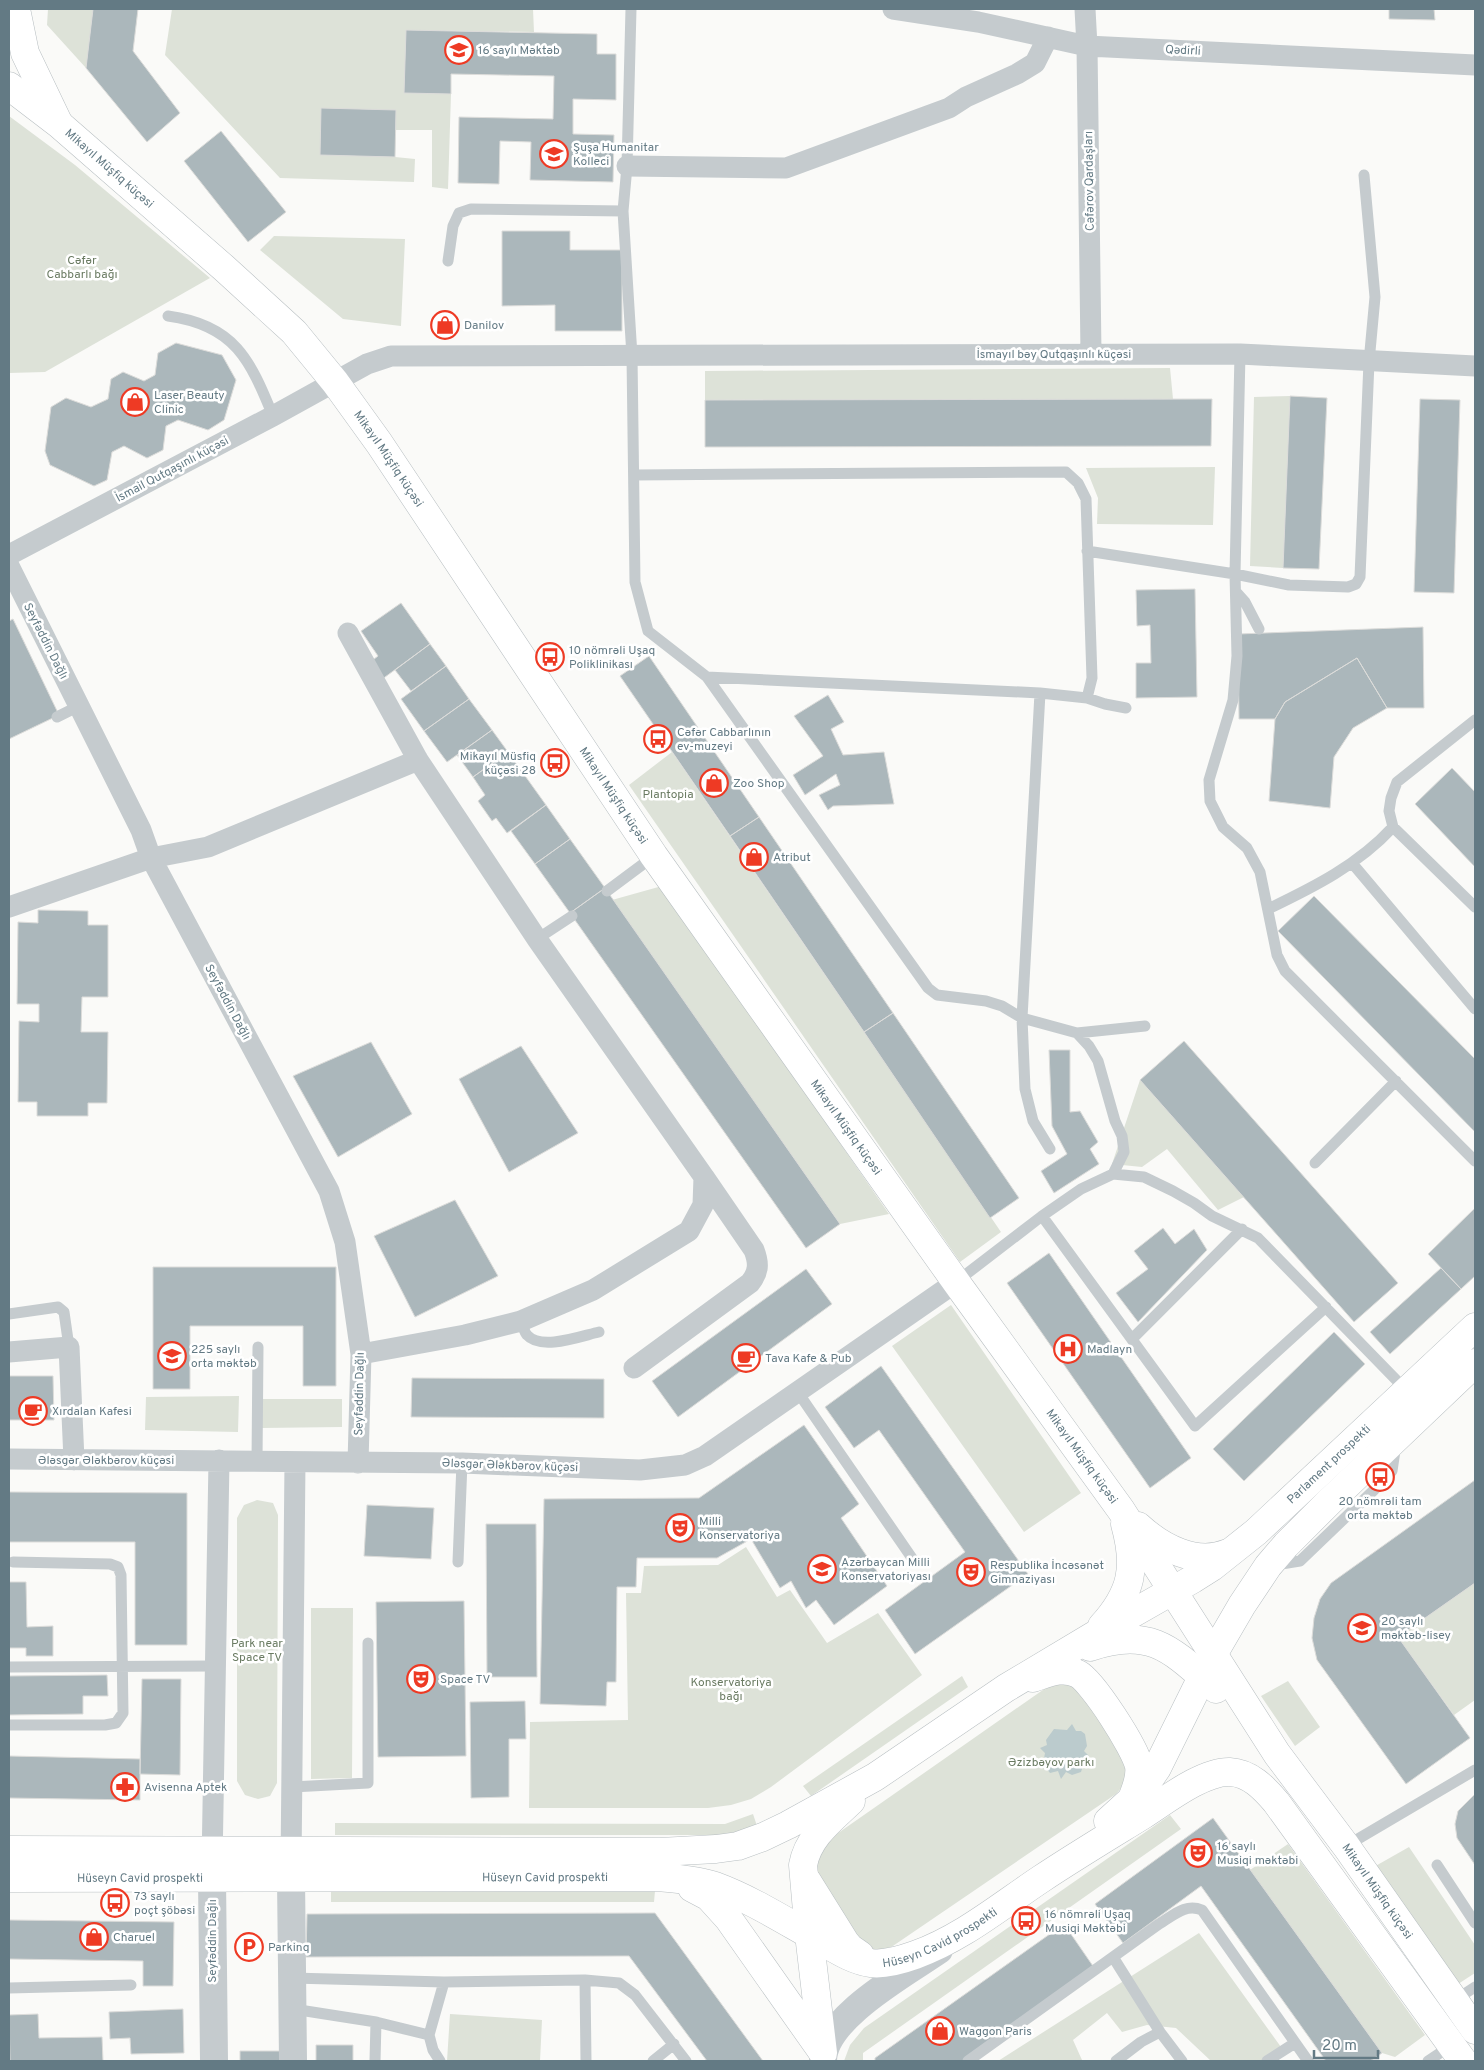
<svg xmlns="http://www.w3.org/2000/svg" width="1484" height="2070" font-family="Overpass,sans-serif">
<rect width="100%" height="100%" fill="#fafaf8"/>
<path fill="#dde2d8" d="M48,9h45l-7,59 -39,-43z
M172,9h361l1,23 -128,-2 -2,63 47,1 -3,95 -16,-2v-57h-37l1,-20 -75,-2 -1,47 75,2 20,2 -1,23 -134,-4 -115,-123z
M9,116l66,49 135,113 -165,94 -36,1z
M274,236l131,3 -4,87 -58,-7 -83,-69z
M1170,368l3,31 -468,1v-29z
M1290,396l-7,172 -33,-2 4,-169z
M1215,467l-2,58 -116,-1 1,-26 -12,-30z
M672,752l329,480 -41,30 -331,-477z
M662,886l227,328 -49,10 -228,-324z
M1140,1080l104,117 -26,13 -51,-61 -25,18 -30,-3z
M951,1305l130,188 -57,39 -132,-186z
M239,1396l-1,36 -93,-2 1,-33z
M262,1399h80v28l-80,1z
M257,1500l16,3 5,12 -1,268 -7,13 -12,3 -13,-4 -8,-14v-263l7,-13z
M746,1547l31,50 13,-7 37,53 51,-30 44,62 -151,112 -20,12 -20,6 -23,3h-179l1,-86 98,-2 -2,-127h15l3,-27 74,-1z
M1475,1583v117l-21,15 -56,-78z
M311,1608h42l-1,170 -41,1z
M962,1676l6,11 -157,109 -8,-10z
M1288,1681l32,46 -25,19 -34,-50z
M1059,1683l16,2 54,78 -6,23 -7,8 -229,156 -11,1 -9,-2 -52,-72 -1,-11 7,-21 229,-160z
M753,1814l4,12 -31,9h-391v-12l390,1z
M1170,1815l11,14 -318,224v8h-19l6,-16 14,-17z
M1288,1844l137,191 -30,22 -13,-4 -132,-183z
M1409,1847l66,98v28l-20,13 -83,-118z
M331,1890l324,1 -1,11h-323z
M1199,1933l87,121 -12,7h-63l-35,-33 -29,-3 -25,7 -15,-19 -34,27 9,20 -2,1h-82z
M450,2014l92,6 -2,41h-93z"/>
<path fill="#bbcbcd" d="M1072,1724l4,7h5l4,3 2,12 -3,5 5,5 -7,4 1,6 -2,6 -9,3 -6,-3 -5,7 -3,-8 -8,2 -7,-9 2,-11 -5,-5 7,-3 -1,-5 8,-11 13,1z"/>
<path fill="#abb7bb" stroke="#dcdcda" d="M93,9h45l-5,42 47,62 -33,29 -61,-74z
M1389,9h45l1,11 -46,-1z
M406,30l191,4v20h19v46l-43,-1v35l41,1 -1,47 -83,-2 1,-38 -31,-1 -1,43 -41,-1 1,-66 94,2 1,-43 -103,-2v20l-47,-1z
M321,108l75,2 -1,47 -75,-2z
M221,131l65,81 -38,30 -64,-81z
M502,231h68v19h52v81h-67v-26l-53,1z
M176,343l46,12 14,25 -12,40 -16,10 -30,-10 -12,6 -3,24 -16,8 -23,-12 -12,6 -5,28 -13,6 -44,-21 -5,-14 6,-44 15,-9 25,9 17,-8 3,-20 12,-7 21,9 11,-6 3,-22z
M1290,396l37,2 -8,171 -36,-1z
M1212,399l-1,47 -506,1v-47z
M1420,399l40,1 -6,193 -40,-1z
M1195,589l2,108 -61,1v-35h15l-1,-38 -13,1 -1,-36z
M401,603l29,41 -49,36 -12,-17 9,-7 -17,-25z
M13,619l46,96 -50,24v-118z
M1423,627l1,81h-37l-30,-50 -72,44 -10,17h-36l-1,-85z
M430,644l16,22 -35,25 -16,-21z
M649,656l110,161 -29,19 -110,-160z
M1357,658l30,50 -34,20 -19,29 -4,51 -61,-7 6,-82 10,-17z
M446,666l23,33 -45,32 -23,-32z
M828,695l16,27 -13,7 12,26 41,-3 10,52 -61,2 -5,4 -9,-15 21,-10 -4,-11 -31,21 -12,-20 30,-19 -29,-40z
M469,699l23,31 -45,32 -23,-31z
M492,730l16,22 -35,25 -16,-22z
M508,752l38,53 -39,28 -11,-15 -4,3 -14,-20 7,-6 -12,-18z
M1452,768l23,24v75l-60,-63z
M546,805l24,34 -35,25 -24,-33z
M759,817l134,196 -29,19 -134,-196z
M570,839l35,49 -35,25 -35,-49z
M605,888l235,336 -34,24 -236,-335z
M1314,896l161,163v73l-197,-201z
M38,910l50,1v14h20v72h-26l-1,35h27l-1,71h-19v13h-51v-14h-19l1,-81 20,1v-18h-22l1,-82 20,1z
M893,1013l126,185 -29,20 -126,-186z
M1184,1041l214,242 -44,39 -214,-242z
M371,1042l41,72 -74,43 -45,-81z
M521,1046l57,87 -69,39 -50,-93z
M1049,1050h21v62l10,-1 18,31 -8,7 9,15 -45,29 -13,-22 26,-17 -15,-28z
M455,1200l43,76 -83,41 -41,-81z
M1475,1208v68l-14,13 -33,-35z
M1163,1228l12,16 19,-15 13,21 -69,72 -22,-29 32,-24 -14,-18z
M1049,1253l142,205 -41,30 -143,-205z
M153,1267h183v119h-33v-60h-113v63h-37z
M1441,1268l20,21 -71,65 -20,-22z
M806,1269l26,35 -154,113 -26,-36z
M1334,1332l31,32 -121,117 -31,-32z
M881,1366l147,208 -113,80 -30,-44 80,-58 -86,-122 -25,18 -29,-41z
M9,1376h44l1,44h-45z
M412,1378l192,1v39l-193,-1z
M804,1425l55,79 -18,14 46,68 -53,39 -18,-25 -10,8 -15,-27 -11,7 -29,-49 -34,19h-80l-1,29h-19l-1,95h-9l-1,24 -66,-2 4,-205 155,-1z
M1475,1480v103l-77,54 72,101 -64,46 -89,-124 -5,-22 2,-20 6,-19 11,-16z
M9,1492l178,1v152h-52v-103h-126z
M367,1505l67,3 -3,51 -67,-3z
M486,1524h50l1,153h-50z
M9,1582h17l1,45 26,-1v30h-27v-8h-17z
M464,1601l2,155 -88,1 -2,-155z
M107,1675l1,21h-25v18l-74,1v-39z
M142,1679h39l-1,96 -40,-1z
M525,1701l1,38h-17v58l-38,1 -1,-96z
M9,1756l131,3v41l-131,-2z
M1475,1794v71l-18,-27 -2,-14 3,-13z
M1213,1818l169,235 -12,8h-44l-125,-175 -78,57 -28,-39z
M655,1913l108,148h-56l-78,-105 -323,1 1,-43z
M9,1920l165,2 -1,64h-30v-25l-134,-2z
M1064,1924l31,45 -133,92h-87v-3z
M183,2009l1,44 -53,1 -1,-16 -20,1 -1,-27z
M38,2014l1,24 63,-1 1,24h-93l-1,-46z
M316,2045h37v16h-37z
M240,2051h45v10h-45z"/>
<g fill="none" stroke-linecap="round" stroke-linejoin="round">
<defs>
<g id="primary">
<path d="M16,9l9,44 33,69"/>
<path id="s1" d="M9,86l51,39 164,143 70,64 41,50 44,61 275,413 302,426 165,228 156,244 69,92 129,184"/>
<path d="M1138,1526c24,22 58,40 90,27"/>
<path d="M1102,1626c30,-33 35,-59 23,-102"/>
<path d="M1090,1647c61,-21 82,3 126,42"/>
<path d="M1033,1678c15,-5 30,-12 45,-4 15,8 57,74 61,92 2,12 -3,22 -7,33"/>
<path d="M1108,1821l34,-31 15,-22 57,-115 28,-48 26,-39 18,-21 43,-43 146,-139"/>
<path id="s2" d="M9,1850l651,2 56,-3 22,-3 25,-9 25,-12 87,-48 131,-89 87,-52 100,-57 19,-12 44,-35 219,-205"/>
<path id="s3" d="M9,1878l650,-1c19,2 39,3 56,9 38,14 73,37 108,56 14,8 31,19 48,21 14,2 30,-3 44,-8 47,-17 84,-48 126,-76 33,-22 68,-43 102,-64 22,-14 60,-44 87,-43 20,1 34,16 46,30l187,259"/>
<path d="M807,1881l38,61 5,6 10,7"/>
<path d="M692,1888l17,9 19,21 93,132"/>
<path d="M823,2053l-14,-119 -6,-69c5,-28 28,-45 48,-64"/>
</g>
</defs>
<use href="#primary" stroke="#b8bfc2" stroke-width="29"/>
<path stroke="#c5cbce" stroke-width="11" d="M631,9l-4,157 -4,45 9,145 3,226 13,49 59,46 221,311 9,7 49,6 16,5 20,12 55,15 68,-7
M448,261l5,-35 6,-13 12,-4 152,2
M168,316c67,9 82,44 105,100
M1240,354l-5,220 2,82 -4,44 -24,80 1,21 13,26 24,21 13,24 17,83 8,16 190,190
M634,475l432,-3 12,11 8,16 6,179 -5,20
M1087,551l148,23 54,11 59,2 8,-3 4,-7 9,-215 6,-65 -11,-122
M1236,592l9,10 14,27
M707,677l333,16 47,5 18,6 21,4
M1040,693l-18,325 3,71 8,32 17,28
M57,717l22,-11
M1393,827l82,80
M1352,863l123,146
M607,891l47,-35
M1268,909c46,-22 90,-44 125,-82l-4,-16 2,-13 6,-16 78,-62
M537,939l35,-23
M1077,1033l12,13 9,15 17,60 7,15 2,16 -11,22
M1315,1163l81,-82
M1042,1216l153,210 131,-119
M956,1282l86,-66 39,-27 32,-15 31,3 29,14 21,12 18,13 46,22 149,153
M9,1314l49,-7 6,5 5,35
M521,1321c2,4 3,11 6,14 14,16 54,1 72,-3
M1132,1339l110,-110
M797,1391l117,170
M257,1461l1,-114
M458,1562l4,-99
M1275,1565l25,-4 74,-71 18,-19 4,-27
M9,1667l206,-1
M9,1725h96l11,-2 7,-10 -2,-138 -3,-8 -8,-3 -97,-2
M292,1787l76,-4v-140
M1346,1846l129,-76
M1437,1865l38,58
M1113,1957l47,75
M292,1978l152,4 141,-2 34,3 16,12 51,66
M585,1980l1,81
M9,1988l122,-3
M1455,2000l20,-13
M293,2009l83,13 -1,39
M376,2022l53,13 4,15 7,11
M429,2035l15,-53
M653,2061l21,-17
M968,2061l191,-137c14,-8 26,-21 43,-14l106,151
M1116,2061l25,-19 19,-10 22,29
M1267,2061l28,-18
M1428,2061l24,-16"/>
<path stroke="#c5cbce" stroke-width="21" d="M893,9l85,13 109,24 388,19
M1085,9l2,37 4,308
M627,166l159,2 163,-60 17,-11 51,-23 18,-11 13,-26
M9,555l264,-139 94,-52 24,-8 849,-2 235,12
M9,566l132,264 10,28 178,333 16,51 16,112 -3,109
M348,633l70,127 119,179 167,238 -1,28 -14,26 -96,59 -72,31 -56,14 -104,19
M9,907l142,-49 57,-11 210,-87
M9,1352l60,-5 5,113
M634,1368l116,-85c9,-11 9,-20 4,-33l-50,-73
M9,1459l453,4 178,7 45,-5 20,-9 251,-174
M212,1865l7,-405
M291,1865l4,-403"/>
<path stroke="#c5cbce" stroke-width="28" d="M212,1878l2,183
M291,1878l2,183
M823,2061c0,-43 83,-88 116,-111"/>
<use href="#primary" stroke="#fff" stroke-width="28"/>
</g>
<defs>
<symbol id="school-ring" viewBox="-11 -11 22 22"><circle r="9.5" fill="#fff" stroke="#ee3a24" stroke-width="1.5"/><path d="M0-5L7-2L0 1L-7-2ZM-4 1L0 2.5L4 1V4Q0 6-4 4Z" fill="#ee3a24"/></symbol>
<symbol id="shop-ring" viewBox="-11 -11 22 22"><circle r="9.5" fill="#fff" stroke="#ee3a24" stroke-width="1.5"/><path d="M-5-2.5h2.3a2.7 3.5 0 0 1 5.4 0H5L5.5 6h-11ZM-1.5-2.5h3a1.5 2.3 0 0 0-3 0Z" fill="#ee3a24"/></symbol>
<symbol id="bus-ring" viewBox="-11 -11 22 22"><circle r="9.5" fill="#fff" stroke="#ee3a24" stroke-width="1.5"/><path d="M-5-6H5V4H4V6H2V4H-2V6H-4V4H-5ZM-3.5-4V0h7V-4ZM-3.5 1.2v1.5H-2V1.2ZM2 1.2v1.5H3.5V1.2Z" fill="#ee3a24"/></symbol>
<symbol id="hospital-ring" viewBox="-11 -11 22 22"><circle r="9.5" fill="#fff" stroke="#ee3a24" stroke-width="1.5"/><path d="M-5-5h3v3.5h4V-5h3V5h-3V1.5h-4V5h-3Z" fill="#ee3a24"/></symbol>
<symbol id="cafe-ring" viewBox="-11 -11 22 22"><circle r="9.5" fill="#fff" stroke="#ee3a24" stroke-width="1.5"/><path d="M-5.5-4.5H6V0H3Q3 3.5 0 3.5H-2.5Q-5.5 3.5-5.5 0ZM3-3.2v2h1.7v-2ZM-6 4.5H4V6H-6Z" fill="#ee3a24"/></symbol>
<symbol id="theatre-ring" viewBox="-11 -11 22 22"><circle r="9.5" fill="#fff" stroke="#ee3a24" stroke-width="1.5"/><path d="M-5-5.5Q0-4 5-5.5V0Q5 5 0 6Q-5 5-5 0ZM-3.3-2.5H-1v1.5H-3.3ZM1-2.5H3.3v1.5H1ZM-2.8 1Q0 5.5 2.8 1Z" fill="#ee3a24"/></symbol>
<symbol id="university-ring" viewBox="-11 -11 22 22"><circle r="9.5" fill="#fff" stroke="#ee3a24" stroke-width="1.5"/><path d="M0-5L7-2L0 1L-7-2ZM-4 1L0 2.5L4 1V4Q0 6-4 4Z" fill="#ee3a24"/></symbol>
<symbol id="pharmacy-ring" viewBox="-11 -11 22 22"><circle r="9.5" fill="#fff" stroke="#ee3a24" stroke-width="1.5"/><path d="M-2-6h4v4h4v4h-4v4h-4v-4h-4v-4h4Z" fill="#ee3a24"/></symbol>
<symbol id="parking-ring" viewBox="-11 -11 22 22"><circle r="9.5" fill="#fff" stroke="#ee3a24" stroke-width="1.5"/><path d="M-3.5-5.5H1a3.5 3.5 0 0 1 0 7H-1V5.5H-3.5ZM-1-3.4V-.6H.8a1.4 1.4 0 0 0 0-2.8Z" fill="#ee3a24"/></symbol>
</defs>
<g fill-rule="evenodd">
<use href="#school-ring" x="443" y="34" width="32" height="32"/>
<use href="#school-ring" x="538" y="138" width="32" height="32"/>
<use href="#shop-ring" x="429" y="309" width="32" height="32"/>
<use href="#shop-ring" x="119" y="386" width="32" height="32"/>
<use href="#bus-ring" x="534" y="641" width="32" height="32"/>
<use href="#bus-ring" x="642" y="723" width="32" height="32"/>
<use href="#bus-ring" x="539" y="747" width="32" height="32"/>
<use href="#shop-ring" x="698" y="767" width="32" height="32"/>
<use href="#shop-ring" x="738" y="841" width="32" height="32"/>
<use href="#hospital-ring" x="1052" y="1333" width="32" height="32"/>
<use href="#school-ring" x="156" y="1340" width="32" height="32"/>
<use href="#cafe-ring" x="730" y="1342" width="32" height="32"/>
<use href="#cafe-ring" x="17" y="1395" width="32" height="32"/>
<use href="#bus-ring" x="1364" y="1461" width="32" height="32"/>
<use href="#theatre-ring" x="664" y="1512" width="32" height="32"/>
<use href="#university-ring" x="806" y="1553" width="32" height="32"/>
<use href="#theatre-ring" x="955" y="1556" width="32" height="32"/>
<use href="#school-ring" x="1346" y="1612" width="32" height="32"/>
<use href="#theatre-ring" x="405" y="1663" width="32" height="32"/>
<use href="#pharmacy-ring" x="109" y="1771" width="32" height="32"/>
<use href="#theatre-ring" x="1182" y="1837" width="32" height="32"/>
<use href="#bus-ring" x="99" y="1887" width="32" height="32"/>
<use href="#bus-ring" x="1010" y="1905" width="32" height="32"/>
<use href="#shop-ring" x="78" y="1921" width="32" height="32"/>
<use href="#parking-ring" x="233" y="1931" width="32" height="32"/>
<use href="#shop-ring" x="924" y="2015" width="32" height="32"/>
</g>
<g text-anchor="middle" stroke-width="5" stroke-linejoin="round" paint-order="stroke">
<g font-size="12" fill="#637a84" stroke="#fff" text-anchor="start">
<text x="478" y="54">16 saylı Məktəb</text>
<text x="573" y="151">Şuşa Humanitar<tspan x="573" dy="14">Kolleci</tspan></text>
<text x="464" y="329">Danilov</text>
<text x="154" y="399">Laser Beauty<tspan x="154" dy="14">Clinic</tspan></text>
<text x="569" y="654">10 nömrəli Uşaq<tspan x="569" dy="14">Poliklinikası</tspan></text>
<text x="677" y="736">Cəfər Cabbarlının<tspan x="677" dy="14">ev-muzeyi</tspan></text>
<text x="536" y="760" text-anchor="end">Mikayıl Müsfiq<tspan x="536" dy="14">küçəsi 28</tspan></text>
<text x="733" y="787">Zoo Shop</text>
<text x="773" y="861">Atribut</text>
<text x="191" y="1353">225 saylı<tspan x="191" dy="14">orta məktəb</tspan></text>
<text x="1087" y="1353">Madlayn</text>
<text x="765" y="1362">Tava Kafe &amp; Pub</text>
<text x="52" y="1415">Xırdalan Kafesi</text>
<text x="1380" y="1505" text-anchor="middle">20 nömrəli tam<tspan x="1380" dy="14">orta məktəb</tspan></text>
<text x="699" y="1525">Milli<tspan x="699" dy="14">Konservatoriya</tspan></text>
<text x="841" y="1566">Azərbaycan Milli<tspan x="841" dy="14">Konservatoriyası</tspan></text>
<text x="990" y="1569">Respublika İncəsənət<tspan x="990" dy="14">Gimnaziyası</tspan></text>
<text x="1381" y="1625">20 saylı<tspan x="1381" dy="14">məktəb-lisey</tspan></text>
<text x="440" y="1683">Space TV</text>
<text x="144" y="1791">Avisenna Aptek</text>
<text x="1217" y="1850">16 saylı<tspan x="1217" dy="14">Musiqi məktəbi</tspan></text>
<text x="134" y="1900">73 saylı<tspan x="134" dy="14">poçt şöbəsi</tspan></text>
<text x="1045" y="1918">16 nömrəli Uşaq<tspan x="1045" dy="14">Musiqi Məktəbi</tspan></text>
<text x="113" y="1941">Charuel</text>
<text x="268" y="1951">Parkinq</text>
<text x="959" y="2035">Waggon Paris</text>
</g>
<g font-size="12" fill="#637a84" stroke="#fff">
<text transform="translate(1183 50) rotate(3)" y="4">Qədirli</text>
<text dy="4" stroke="none"><textPath href="#s1" startOffset="130">Mikayıl Müşfiq küçəsi</textPath></text>
<text transform="translate(1089 181) rotate(-91)" y="4">Cəfərov Qardaşları</text>
<text x="1054" y="358">İsmayıl bəy Qutqaşınlı küçəsi</text>
<text dy="4" stroke="none"><textPath href="#s1" startOffset="535">Mikayıl Müşfiq küçəsi</textPath></text>
<text transform="translate(172 469) rotate(-28)" y="4">İsmail Qutqaşınlı küçəsi</text>
<text transform="translate(46 641) rotate(63)" y="4">Seyfəddin Dağlı</text>
<text dy="4" stroke="none"><textPath href="#s1" startOffset="940">Mikayıl Müşfiq küçəsi</textPath></text>
<text transform="translate(228 1002) rotate(62)" y="4">Seyfəddin Dağlı</text>
<text dy="4" stroke="none"><textPath href="#s1" startOffset="1345">Mikayıl Müşfiq küçəsi</textPath></text>
<text transform="translate(359 1394) rotate(-89)" y="4">Seyfəddin Dağlı</text>
<text dy="4" stroke="none"><textPath href="#s1" startOffset="1750">Mikayıl Müşfiq küçəsi</textPath></text>
<text x="106" y="1464">Ələsgər Ələkbərov küçəsi</text>
<text dy="4" stroke="none"><textPath href="#s2" startOffset="1436">Parlament prospekti</textPath></text>
<text transform="translate(510 1465) rotate(2)" y="4">Ələsgər Ələkbərov küçəsi</text>
<text dy="4" stroke="none"><textPath href="#s3" startOffset="536">Hüseyn Cavid prospekti</textPath></text>
<text dy="4" stroke="none"><textPath href="#s3" startOffset="131">Hüseyn Cavid prospekti</textPath></text>
<text dy="4" stroke="none"><textPath href="#s1" startOffset="2276">Mikayıl Müşfiq küçəsi</textPath></text>
<text dy="4" stroke="none"><textPath href="#s3" startOffset="956">Hüseyn Cavid prospekti</textPath></text>
<text transform="translate(212 1941) rotate(-90)" y="4">Seyfəddin Dağlı</text>
</g>
<g font-size="12" fill="#6a7b62" stroke="#fff">
<text x="82" y="264">Cəfər<tspan x="82" dy="14">Cabbarlı bağı</tspan></text>
<text x="668" y="798">Plantopia</text>
<text x="257" y="1647">Park near<tspan x="257" dy="14">Space TV</tspan></text>
<text x="731" y="1686">Konservatoriya<tspan x="731" dy="14">bağı</tspan></text>
<text x="1051" y="1766">Əzizbəyov parkı</text>
</g>
</g>
<rect width="1484" height="2070" fill="none" stroke="#637a84" stroke-width="20"/>
<path d="M1314 2050v8h64v-8" fill="none" stroke="#637a84" stroke-width="2.5"/>
<text x="1322" y="2050" font-size="15" fill="#637a84" stroke="#ffffff" stroke-width="4" paint-order="stroke">20 m</text>
</svg>
